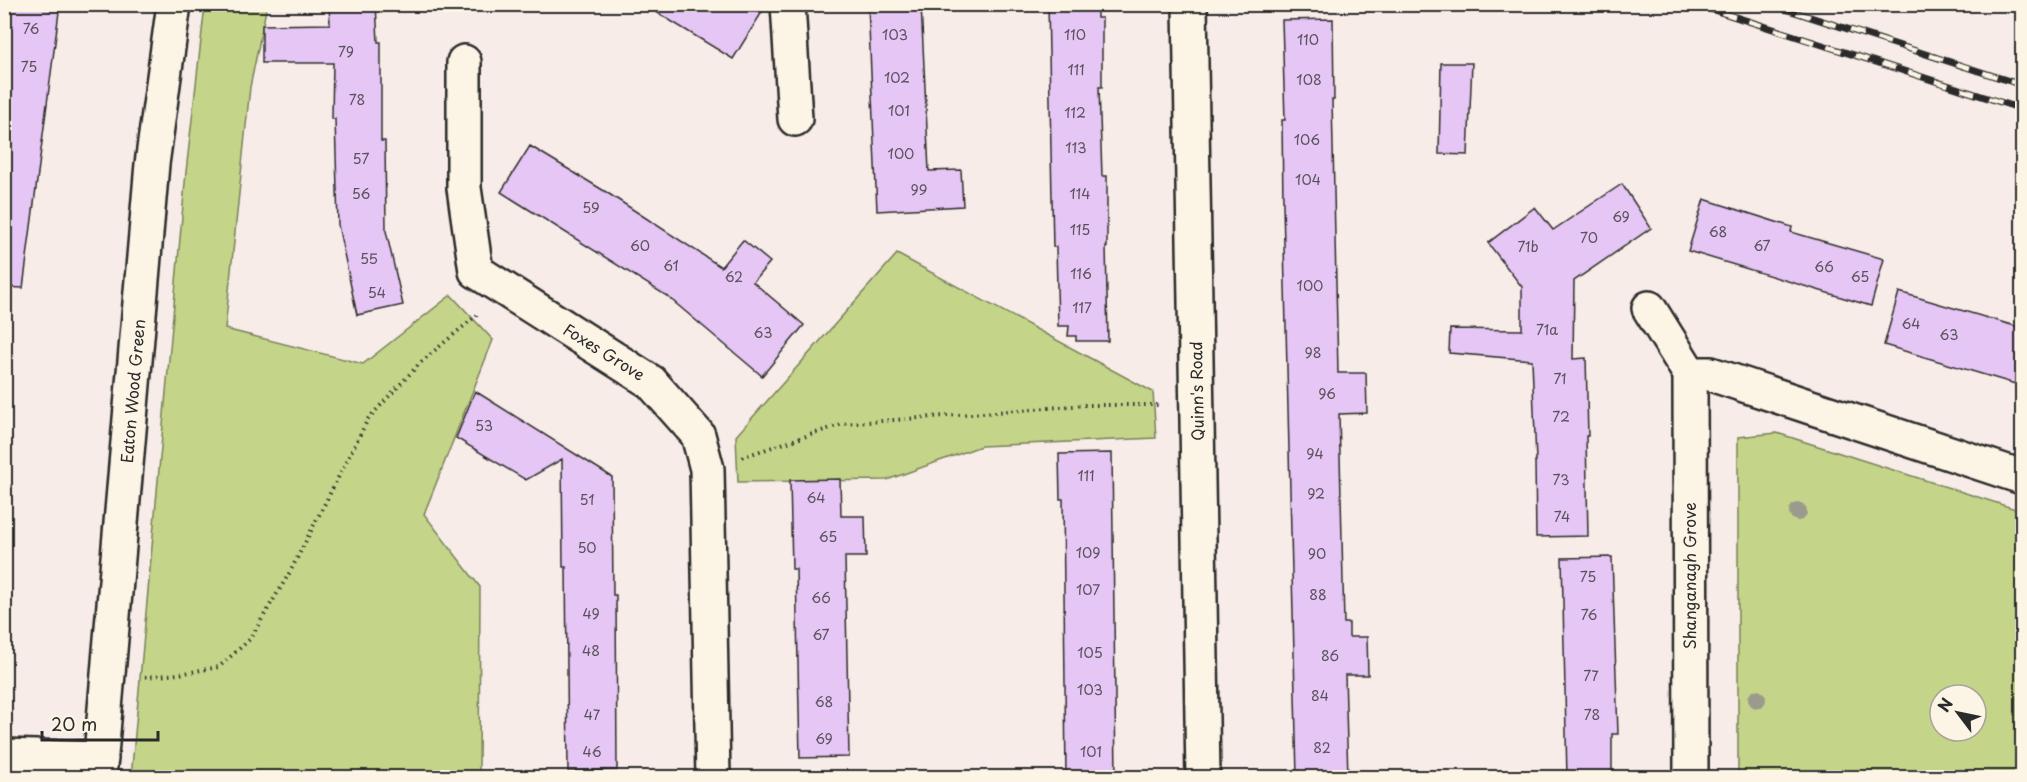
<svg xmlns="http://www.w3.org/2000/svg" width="2027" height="782" font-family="'Playpen Sans',sans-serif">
<rect width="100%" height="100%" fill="#f7ece8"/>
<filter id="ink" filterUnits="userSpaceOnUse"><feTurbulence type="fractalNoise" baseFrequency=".0167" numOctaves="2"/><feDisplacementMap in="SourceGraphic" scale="12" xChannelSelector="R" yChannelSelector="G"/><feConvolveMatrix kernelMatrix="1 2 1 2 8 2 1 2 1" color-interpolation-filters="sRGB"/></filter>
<g filter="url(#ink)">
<path fill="#c4d589" stroke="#78805a" stroke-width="1.5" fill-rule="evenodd" d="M205,5h62l-17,82 -25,242 138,35 88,-69 42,45 -69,174 56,73 -1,190 -180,1 -10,-4 -2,4h-156l55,-606z
M897,254l256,138 3,46 -175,8 -94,34 -149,2 -2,-46z
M1777,433l245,78v266h-284v-340zM1940,695h36v36h-36z"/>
<path fill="#e5c6f4" stroke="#2b2b2b" stroke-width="1.5" d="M4,4h56l-37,284 -19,-1z
M329,4h47l2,38h3v99h4l1,90 17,74 -46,10 -19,-90 -3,-106h-3l1,-56h-71v-38l68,-1z
M643,4h124l-34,55z
M868,4h53l8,167 32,-1 2,36 -86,5z
M1048,4h49v14h5v69h-3l3,89h5v71h-1l2,94h-32v-5h-8l1,-10h-11l-2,-79h-3z
M1333,19l1,81h-2l6,273h28l1,40 -28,1 5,209h5v14h18l1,38h-23l3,102h-51l-14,-573 -1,-84h3l-3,-100z
M1441,63h31l-4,92 -29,-1z
M530,146l76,46 115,75 22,-27 27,22 -17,20 51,43 -42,51 -95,-80 -166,-104z
M1622,184l29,44 -77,53 -1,78 13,-1 2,78h-2l2,100 -52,1 -1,-76h1l-4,-101 -83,-7 1,-24 72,1v-43l-34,-44 47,-36 18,23z
M1704,199l88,28 -1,5 93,27 -13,47 -183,-55z
M1899,292l123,36v58l-138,-41z
M475,391l137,86 1,118h3l1,175 -49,1 -2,-204h-3l-1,-108 -36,21 -70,-42z
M1112,453l4,324h-50l-3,-278h-3l-1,-45z
M840,479l1,37h24l1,41h-21l4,200 -49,1 -4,-189h-4l-2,-89z
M1612,557l6,177h-6v43h-45l-5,-219z"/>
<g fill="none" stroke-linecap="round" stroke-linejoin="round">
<defs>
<path id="street" d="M788,4l7,115
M1190,4l13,774
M464,62v126l12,83 175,111 47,53 9,34 6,309
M1649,308l41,66
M4,756l97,3
M99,778l53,-614 22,-160
M1691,778l-1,-404h21l311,103"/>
</defs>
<use href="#street" stroke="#2b2b2b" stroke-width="38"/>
<path stroke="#2b2b2b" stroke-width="4" stroke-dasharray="1.5 4.5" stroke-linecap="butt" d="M742,457l101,-33 242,-19h76
M145,677l34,-3 40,-7 31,-28 40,-67 78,-153 52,-56 57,-48"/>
<use href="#street" stroke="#fcf5e5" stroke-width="33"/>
<defs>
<path id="rail" d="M1695,4l327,105
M1770,4l252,81"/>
</defs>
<use href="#rail" stroke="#2b2b2b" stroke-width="7"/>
<use href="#rail" stroke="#fcf5e5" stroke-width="4.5" stroke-dasharray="14" stroke-linecap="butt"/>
</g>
<g fill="#9c9a8d">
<circle cx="1798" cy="512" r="9"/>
<circle cx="1757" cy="699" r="9"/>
</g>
</g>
<g text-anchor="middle" stroke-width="4.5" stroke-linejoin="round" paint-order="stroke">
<g font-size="14" fill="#5a525d">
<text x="31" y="34">76</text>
<text x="895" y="40">103</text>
<text x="1075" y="40">110</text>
<text x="1308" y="45">110</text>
<text x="346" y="57">79</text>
<text x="29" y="72">75</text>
<text x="1076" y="75">111</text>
<text x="897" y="83">102</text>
<text x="1309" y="85">108</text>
<text x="357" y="105">78</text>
<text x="899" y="116">101</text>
<text x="1075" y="118">112</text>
<text x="1307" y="145">106</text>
<text x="1076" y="153">113</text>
<text x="901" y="159">100</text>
<text x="361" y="164">57</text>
<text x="1308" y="185">104</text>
<text x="919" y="195">99</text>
<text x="361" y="199">56</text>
<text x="1080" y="199">114</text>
<text x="591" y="213">59</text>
<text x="1621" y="222">69</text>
<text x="1080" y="235">115</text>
<text x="1718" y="237">68</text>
<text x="1589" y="243">70</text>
<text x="640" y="251">60</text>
<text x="1762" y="251">67</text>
<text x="1528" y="252">71b</text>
<text x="369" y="264">55</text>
<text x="671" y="271">61</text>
<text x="1824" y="272">66</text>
<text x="1081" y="279">116</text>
<text x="734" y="282">62</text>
<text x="1860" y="282">65</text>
<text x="1310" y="291">100</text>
<text x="377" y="298">54</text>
<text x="1082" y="313">117</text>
<text x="1911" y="329">64</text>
<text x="1547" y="335">71a</text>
<text x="763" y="338">63</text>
<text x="1949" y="340">63</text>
<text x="1313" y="358">98</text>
<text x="1560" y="384">71</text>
<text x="1327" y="399">96</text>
<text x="1561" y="422">72</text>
<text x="484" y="431">53</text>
<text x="1315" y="459">94</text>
<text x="1086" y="481">111</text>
<text x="1561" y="485">73</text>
<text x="1316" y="499">92</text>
<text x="816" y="503">64</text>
<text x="587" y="505">51</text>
<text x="1562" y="522">74</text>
<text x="828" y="542">65</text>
<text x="587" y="553">50</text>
<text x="1088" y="558">109</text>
<text x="1317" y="559">90</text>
<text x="1588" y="582">75</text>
<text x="1088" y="595">107</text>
<text x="1318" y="600">88</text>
<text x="821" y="603">66</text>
<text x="591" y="619">49</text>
<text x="1589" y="620">76</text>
<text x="821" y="640">67</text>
<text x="591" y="656">48</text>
<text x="1090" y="658">105</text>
<text x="1330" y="661">86</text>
<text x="1591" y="681">77</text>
<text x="1090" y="695">103</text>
<text x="1320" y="701">84</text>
<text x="824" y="707">68</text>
<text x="592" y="720">47</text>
<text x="1592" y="720">78</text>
<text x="824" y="744">69</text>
<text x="1322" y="753">82</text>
<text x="592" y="757">46</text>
<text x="1091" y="757">101</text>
</g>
<g font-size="16" fill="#2b2b2b" stroke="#fcf5e5">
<text transform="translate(604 352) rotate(32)" y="6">Foxes Grove</text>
<text transform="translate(133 391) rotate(-85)" y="6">Eaton Wood Green</text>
<text transform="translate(1197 391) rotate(-91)" y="6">Quinn's Road</text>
<text transform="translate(1690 576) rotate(-90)" y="6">Shanganagh Grove</text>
</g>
</g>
<rect width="2027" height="782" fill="none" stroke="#fcf5e5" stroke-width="24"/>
<rect x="12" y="12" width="2003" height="758" fill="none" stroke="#2b2b2b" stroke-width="2" filter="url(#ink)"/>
<g transform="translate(1958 713) rotate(302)"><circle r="28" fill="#fcf5e5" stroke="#a8a49b" stroke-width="1.5"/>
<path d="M0-4.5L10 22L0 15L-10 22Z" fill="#2b2b2b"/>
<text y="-9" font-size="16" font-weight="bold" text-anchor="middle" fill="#2b2b2b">N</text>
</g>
<path d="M42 731v9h116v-9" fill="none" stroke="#2b2b2b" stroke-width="3"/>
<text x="51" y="731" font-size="18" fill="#2b2b2b" stroke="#fcf5e5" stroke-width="4.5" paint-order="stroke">20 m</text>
</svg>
